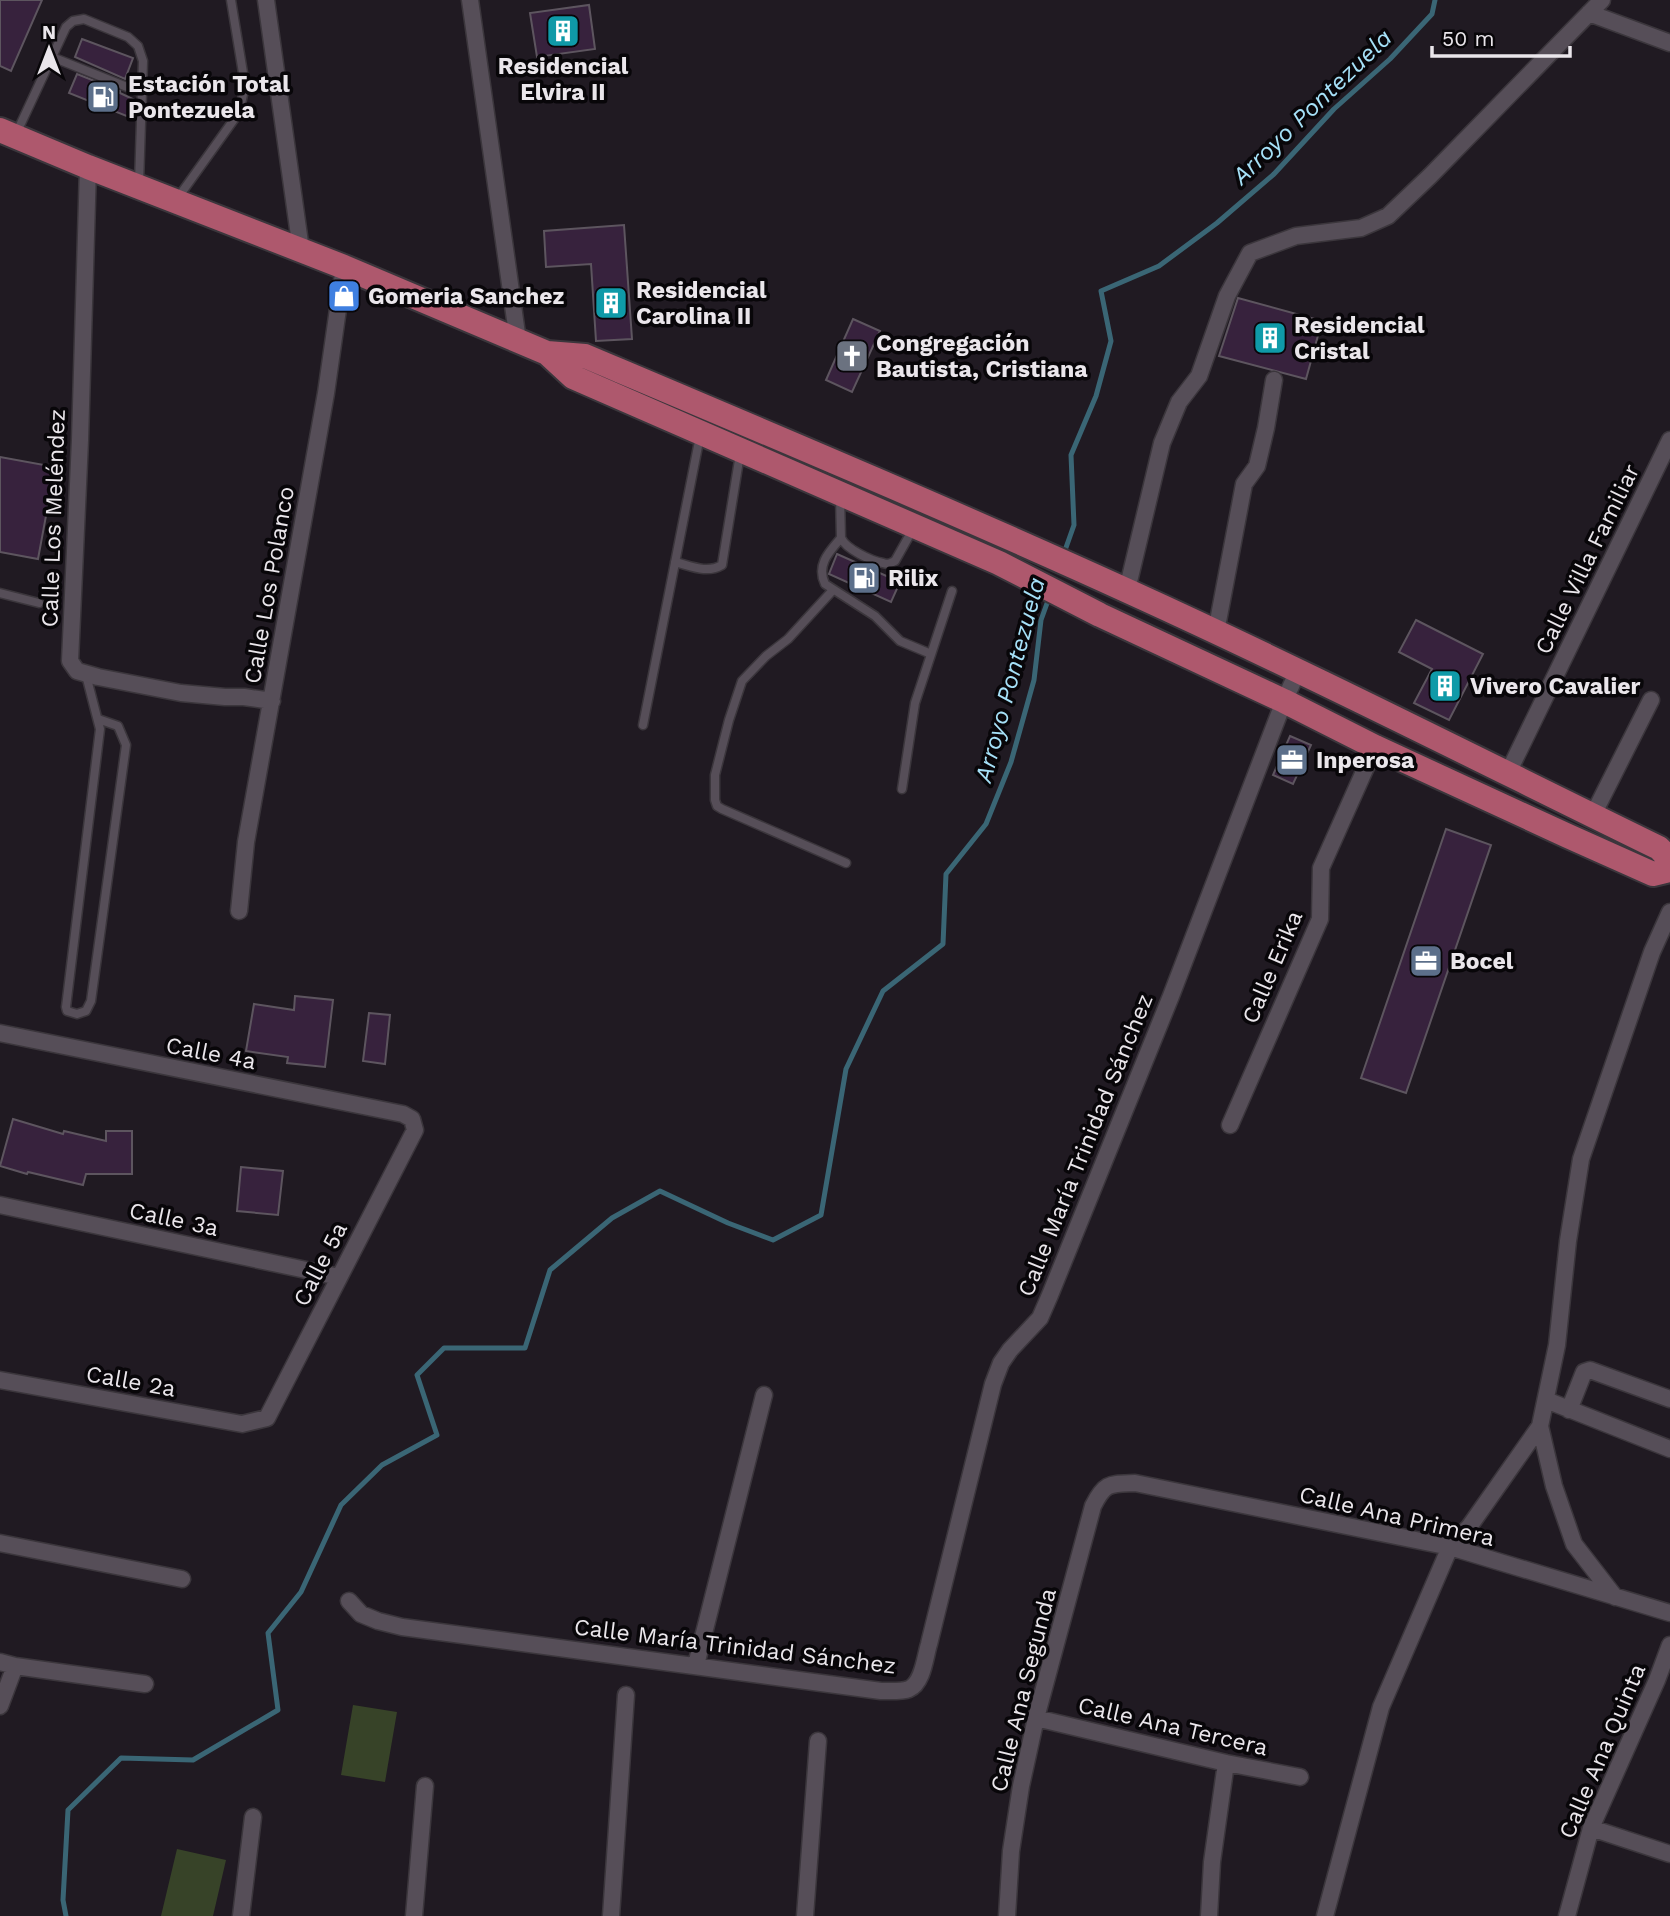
<svg xmlns="http://www.w3.org/2000/svg" width="1670" height="1916" font-family="'Work Sans',sans-serif">
<rect width="100%" height="100%" fill="#201a22"/>
<path fill="#374328" d="M353,1705l44,7 -12,70 -44,-7z
M177,1849l49,11 -13,56h-52z"/>
<g fill="none" stroke-linecap="round" stroke-linejoin="round">
<path stroke="#3a6675" stroke-width="5" d="M1063,556l11,-31 -3,-70 25,-59 15,-55 -10,-50 58,-25 58,-43 57,-49 60,-65 56,-50 42,-45 3,-14
M66,1916l-3,-16 5,-90 53,-52 72,2 85,-50 -10,-77 33,-41 40,-87 41,-40 55,-30 -20,-60 27,-27h81l25,-78 62,-52 48,-27 68,32 45,17 48,-25 25,-146 37,-78 60,-47 3,-70 40,-50 25,-62 23,-82 7,-60 9,-25"/>
</g>
<path fill="#37223d" stroke="#5d555f" stroke-width="2" d="M0,0h42l-31,71 -11,-5z
M589,5l6,44 -58,8 -7,-44z
M82,39l51,19 -8,21 -50,-22z
M77,74l43,17v2l15,7 -6,17 -60,-24z
M624,225l8,114 -36,2 -5,-77 -45,3 -2,-36z
M1238,298l84,23 -16,58 -87,-23z
M853,319l27,12 -28,61 -26,-12z
M0,457l55,10 -17,92 -38,-7z
M837,554l63,28 -9,20 -62,-28z
M1416,620l67,34 -34,66 -35,-17 18,-34 -33,-17z
M1290,736l21,9 -18,39 -20,-9z
M1446,829l45,16 -85,248 -45,-15z
M295,996l38,4 -8,67 -38,-4 1,-6 -42,-6 8,-47 40,6z
M369,1013l21,2 -5,49 -22,-3z
M13,1119l50,15 1,-3 42,10v-10h26v43h-46l-3,11 -55,-13 -1,2 -27,-8z
M241,1167l42,4 -5,44 -41,-4z"/>
<g fill="none" stroke-linecap="round" stroke-linejoin="round">
<defs>
<path id="lane" d="M52,57l90,36
M16,134l50,-107 7,-6 11,-2 44,18 10,9 5,15 -4,122
M177,199l58,-81 6,-14 4,-19 -14,-85
M840,497l1,41c5,11 30,23 42,25 6,2 7,0 12,-2l18,-32
M841,538c-12,14 -25,27 -16,46l50,32 25,25 31,13
M675,562c16,4 32,12 47,3l18,-111
M833,590l-45,49 -22,17 -24,25 -13,39 -14,55v25l2,6 5,3 124,54
M0,593l39,10
M86,675l14,54 -34,278 1,4 10,3 9,-3 5,-10 35,-256 -8,-19 -20,-7
M643,725l57,-289
M902,789l13,-86 37,-112"/>
<path id="street" d="M266,0l35,250
M470,0l48,341
M1589,13l81,30
M88,167l-8,273 -10,221 7,10 21,6 83,16 44,4h19l28,4
M1127,590l35,-147 17,-41 20,-26 28,-80 23,-43 46,-17 65,-8 27,-12 42,-40 172,-176
M1216,632l28,-148 13,-18 9,-38 8,-48
M1508,773l162,-333
M1593,815l58,-115
M239,911l7,-69 80,-449 18,-126
M0,1033l403,81 9,5 3,11 -148,288 -25,6 -242,-44
M1230,1125l90,-206 1,-51 54,-121
M0,1205l339,72
M1546,1400l124,49
M1569,1410l15,-38 6,-2 80,29
M1540,1426l14,60 20,58 41,53
M0,1543l182,36
M349,1601l12,13 17,7 24,6 479,64c8,0 20,1 28,-2 14,-6 16,-32 20,-45l64,-260 8,-21 9,-13 30,-32 10,-23 121,-299 113,-295 14,-30
M0,1662l15,4 130,18
M696,1665l68,-270
M0,1706l15,-40
M1036,1718l190,45 74,14
M1591,1828l79,26
M241,1916l12,-99
M414,1916l11,-130
M611,1916l15,-221
M805,1916l13,-175
M1007,1916l4,-65 10,-65 15,-68 57,-212c12,-24 17,-22 42,-23l315,64 220,66
M1209,1916l3,-54 14,-99
M1325,1916l56,-209 69,-160 19,-20 71,-101 17,-81 11,-104 13,-82 71,-207 18,-40
M1567,1916l24,-88 66,-148 13,-35"/>
<path id="primary" d="M0,130l88,37 256,100 203,86 26,24 426,186 101,52 184,86 91,46 193,89 85,38 17,-4
M547,353l38,3c182,77 365,154 545,236 178,81 353,170 529,256l11,12"/>
</defs>
<use href="#lane" stroke="#3b363c" stroke-width="11"/>
<use href="#street" stroke="#3b363c" stroke-width="19"/>
<use href="#primary" stroke="#3b363c" stroke-width="28"/>
<use href="#lane" stroke="#564e58" stroke-width="8"/>
<use href="#street" stroke="#564e58" stroke-width="16"/>
<use href="#primary" stroke="#ae586d" stroke-width="24"/>
</g>
<defs>
<symbol id="building-square" viewBox="-11 -11 22 22"><rect x="-9" y="-9" width="18" height="18" rx="4" fill="#0f9aa8" stroke="#080609"/><path d="M-4-6H4V6H1V3H-1V6H-4ZM-2.5-4.3h1.7v1.8h-1.7ZM.8-4.3h1.7v1.8H.8ZM-2.5-1h1.7V.8h-1.7ZM.8-1h1.7V.8H.8Z" fill="#fff"/></symbol>
<symbol id="fuel-square" viewBox="-11 -11 22 22"><rect x="-9" y="-9" width="18" height="18" rx="4" fill="#5c6f8a" stroke="#080609"/><path d="M-5.5-6h7V0h2V4h1.3V-2.5L3-4.5l.8-.8L6-3V5H2.5V1h-1V6h-7ZM-4.2-4.7v3.2H.2V-4.7Z" fill="#fff"/></symbol>
<symbol id="shop-square" viewBox="-11 -11 22 22"><rect x="-9" y="-9" width="18" height="18" rx="4" fill="#3f7fe0" stroke="#080609"/><path d="M-5-2.5h2.3a2.7 3.5 0 0 1 5.4 0H5L5.5 6h-11ZM-1.5-2.5h3a1.5 2.3 0 0 0-3 0Z" fill="#fff"/></symbol>
<symbol id="church-square" viewBox="-11 -11 22 22"><rect x="-9" y="-9" width="18" height="18" rx="4" fill="#6b7280" stroke="#080609"/><path d="M-1.2-6h2.4v3.5h3.3v2.4h-3.3V6h-2.4V-.1h-3.3v-2.4h3.3Z" fill="#fff"/></symbol>
<symbol id="office-square" viewBox="-11 -11 22 22"><rect x="-9" y="-9" width="18" height="18" rx="4" fill="#5c6f8a" stroke="#080609"/><path d="M-6-3h4V-5.5h4V-3h4V5H-6ZM-1-4.5V-3h2v-1.5ZM-6 0V1H6V0Z" fill="#fff"/></symbol>
</defs>
<g fill-rule="evenodd">
<use href="#building-square" x="544" y="12" width="38" height="38"/>
<use href="#fuel-square" x="84" y="78" width="38" height="38"/>
<use href="#shop-square" x="325" y="277" width="38" height="38"/>
<use href="#building-square" x="592" y="284" width="38" height="38"/>
<use href="#building-square" x="1251" y="319" width="38" height="38"/>
<use href="#church-square" x="833" y="337" width="38" height="38"/>
<use href="#fuel-square" x="845" y="559" width="38" height="38"/>
<use href="#building-square" x="1426" y="667" width="38" height="38"/>
<use href="#office-square" x="1273" y="741" width="38" height="38"/>
<use href="#office-square" x="1407" y="942" width="38" height="38"/>
</g>
<g text-anchor="middle" stroke-width="7" stroke-linejoin="round" paint-order="stroke">
<g font-size="23" font-weight="bold" fill="#eae6eb" stroke="#080609" text-anchor="start">
<text x="563" y="74" text-anchor="middle">Residencial<tspan x="563" dy="26">Elvira II</tspan></text>
<text x="128" y="92">Estación Total<tspan x="128" dy="26">Pontezuela</tspan></text>
<text x="636" y="298">Residencial<tspan x="636" dy="26">Carolina II</tspan></text>
<text x="368" y="304">Gomeria Sanchez</text>
<text x="1294" y="333">Residencial<tspan x="1294" dy="26">Cristal</tspan></text>
<text x="876" y="351">Congregación<tspan x="876" dy="26">Bautista, Cristiana</tspan></text>
<text x="888" y="586">Rilix</text>
<text x="1470" y="694">Vivero Cavalier</text>
<text x="1316" y="768">Inperosa</text>
<text x="1450" y="969">Bocel</text>
</g>
<g font-size="23" fill="#eae6eb" stroke="#080609">
<text transform="translate(53 518) rotate(-88)" y="8">Calle Los Meléndez</text>
<text transform="translate(1587 559) rotate(-64)" y="8">Calle Villa Familiar</text>
<text transform="translate(269 585) rotate(-80)" y="8">Calle Los Polanco</text>
<text transform="translate(1272 967) rotate(-67)" y="8">Calle Erika</text>
<text transform="translate(211 1053) rotate(11)" y="8">Calle 4a</text>
<text transform="translate(1085 1145) rotate(-68)" y="8">Calle María Trinidad Sánchez</text>
<text transform="translate(174 1219) rotate(12)" y="8">Calle 3a</text>
<text transform="translate(320 1264) rotate(-63)" y="8">Calle 5a</text>
<text transform="translate(131 1381) rotate(10)" y="8">Calle 2a</text>
<text transform="translate(1397 1516) rotate(13)" y="8">Calle Ana Primera</text>
<text transform="translate(735 1646) rotate(7)" y="8">Calle María Trinidad Sánchez</text>
<text transform="translate(1023 1690) rotate(-76)" y="8">Calle Ana Segunda</text>
<text transform="translate(1173 1726) rotate(13)" y="8">Calle Ana Tercera</text>
<text transform="translate(1602 1751) rotate(-67)" y="8">Calle Ana Quinta</text>
</g>
<g font-size="24" font-style="italic" fill="#a6e1f8" stroke="#080609">
<text transform="translate(1312 107) rotate(-44)" y="8">Arroyo Pontezuela</text>
<text transform="translate(1010 680) rotate(-75)" y="8">Arroyo Pontezuela</text>
</g>
</g>
<g transform="translate(49 49)" stroke="#080609" stroke-width="5" paint-order="stroke">
<path d="M0-5L12 26L0 18L-12 26Z" fill="#eae6eb"/>
<text y="-10" font-size="19" font-weight="bold" text-anchor="middle" fill="#eae6eb">N</text>
</g>
<path d="M1432 46v10h138v-10" fill="none" stroke="#eae6eb" stroke-width="3.5"/>
<text x="1442" y="46" font-size="21" fill="#eae6eb" stroke="#080609" stroke-width="5" paint-order="stroke">50 m</text>
</svg>
